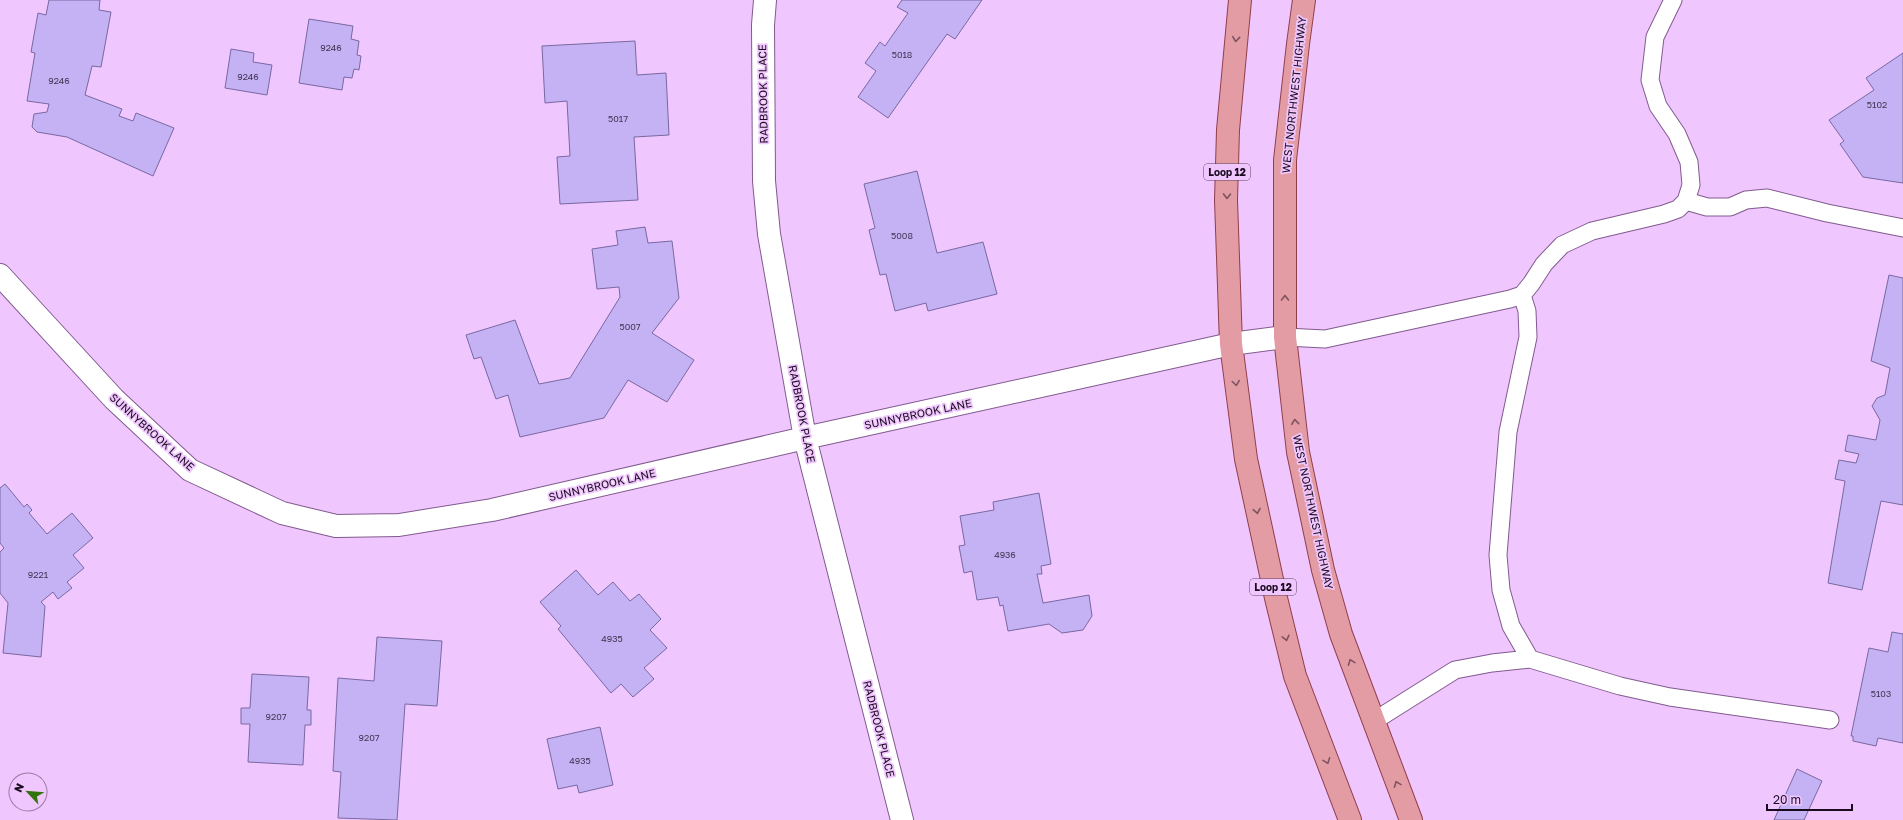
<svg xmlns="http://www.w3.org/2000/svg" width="1903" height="820" font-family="'Golos Text',sans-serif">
<rect width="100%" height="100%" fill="#f0c6fe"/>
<path fill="#c5b2f4" stroke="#7968a1" d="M49,0h51l-1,10 12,2 -10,55 -9,-1 -7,29 37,14 -3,7 14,5 3,-8 38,15 -21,48 -86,-39 -30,-5 -5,-5 2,-13 13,-2 2,-8 -22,-3 8,-48 -4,-1 7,-39 8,2z
M902,0h80l-27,39 -8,-5 -59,84 -30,-21 18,-26 -11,-8 15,-21 5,4 23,-33 -11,-6z
M309,19l44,7 -2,13 8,2 -2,14 4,1 -2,14 -5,-1 -2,9 -8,-1 -2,13 -43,-7z
M635,41l2,34 29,-2 3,62 -35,2 4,63 -78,4 -3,-47 13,-1 -3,-55 -22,2 -3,-57z
M231,49l23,4 -1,9 19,3 -5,30 -42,-7z
M1903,53v130l-40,-6 -23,-33 4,-3 -15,-21 45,-30 -8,-12z
M917,171l20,82 46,-11 14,52 -69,17 -2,-8 -31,8 -9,-37 -6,1 -11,-45 6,-2 -11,-44z
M645,227l3,16 24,-2 7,57 -27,35 42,27 -27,42 -39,-22 -24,38 -84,19 -12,-42 -12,4 -15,-42 -7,2 -8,-24 49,-15 24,64 31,-6 50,-81 -1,-10 -22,2 -5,-40 26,-4 -2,-14z
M1889,275l14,3v227l-22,-4 -19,89 -34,-7 17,-102 -10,-2 4,-19 17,3 3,-9 -14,-3 3,-16 28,5 4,-20 -8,-14 5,-8 8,-3 5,-27 -19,-7z
M5,484l19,23 3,-3 5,6 -3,3 18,21 25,-21 21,25 -20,17 11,13 -17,14 5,6 -14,11 -5,-7 -12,10 4,4 -4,51 -38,-4 5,-50 -8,-10v-41l4,-4 -4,-5v-55z
M1039,493l12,71 -10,2 1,8h-5l6,29 46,-8 3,21 -9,14 -21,3 -13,-9 -41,7 -5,-26 -3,1 -2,-9 -21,3 -5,-29 -8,2 -5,-27 6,-1 -5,-29 34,-6 -1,-8z
M576,570l22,25 15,-13 17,19 9,-7 22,25 -11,11 17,18 -23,20 10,11 -21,18 -12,-13 -10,9 -53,-64 3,-3 -21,-24z
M1892,632l11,2v109l-25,-5 -2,8 -23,-5v-5h-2l18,-88 19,4z
M377,637l65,4 -5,65 -32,-2 -8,116 -59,-2 3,-46 -8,-1 5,-93 36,3z
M252,674l57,3 -2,33h4v15h-6l-2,40 -55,-3 2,-38h-9v-16h9z
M600,727l13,58 -34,8 -2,-8 -19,4 -11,-50z
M1797,769l25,12 -18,39h-30z"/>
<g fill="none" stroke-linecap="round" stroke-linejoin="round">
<defs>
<path id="lane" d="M1686,201l21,6h23l16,-7 21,-2 60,15 76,15
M1522,295l5,16 1,26 -20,95 -10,123 3,35 10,36 19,33
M1285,337l40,2 185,-40 12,-4 9,-11 13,-20 18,-19 30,-14 72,-17 14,-5 8,-8 5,-16 -2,-23 -12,-28 -19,-28 -8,-26 5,-43 18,-37
M1374,721l81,-51 37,-7 38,-4 90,27 50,11 160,23"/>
<path id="street" d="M765,0l-2,25 1,156 5,53 36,204 97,382
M0,275l114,124 76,71 92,43 54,13 63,-1 93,-15 313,-72 426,-94 54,-7"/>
<path id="primary" d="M1240,0l-12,130 -2,70 5,144 15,115 30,139 19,78 55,144
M1304,0l-6,44 -13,116v177l13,115 25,118 18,64 70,186"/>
</defs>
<use href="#lane" stroke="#815b8e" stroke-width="19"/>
<use href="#street" stroke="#815b8e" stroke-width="24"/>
<use href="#primary" stroke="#913e4c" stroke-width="24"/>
<use href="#lane" stroke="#fff" stroke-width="17"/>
<use href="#street" stroke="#fff" stroke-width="22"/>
<use href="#primary" stroke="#e39ca3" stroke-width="22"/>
</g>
<defs><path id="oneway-chevron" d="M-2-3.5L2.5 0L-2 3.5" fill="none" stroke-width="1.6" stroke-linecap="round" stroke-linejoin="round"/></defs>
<g stroke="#7e5360">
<use href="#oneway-chevron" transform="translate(1236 39) rotate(96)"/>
<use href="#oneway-chevron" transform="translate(1227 196) rotate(91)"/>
<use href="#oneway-chevron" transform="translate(1285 298) rotate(-90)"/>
<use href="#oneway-chevron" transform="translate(1236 383) rotate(82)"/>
<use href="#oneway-chevron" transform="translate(1295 422) rotate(-96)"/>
<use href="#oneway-chevron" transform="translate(1257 511) rotate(79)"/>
<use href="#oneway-chevron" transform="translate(1286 638) rotate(76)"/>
<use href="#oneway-chevron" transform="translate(1351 662) rotate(-111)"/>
<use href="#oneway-chevron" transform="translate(1327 761) rotate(69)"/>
<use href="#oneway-chevron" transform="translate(1397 784) rotate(-111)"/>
</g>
<g text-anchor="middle" stroke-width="3.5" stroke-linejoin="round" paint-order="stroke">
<g font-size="9" fill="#443454">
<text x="331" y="51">9246</text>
<text x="902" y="58">5018</text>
<text x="248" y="80">9246</text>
<text x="59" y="84">9246</text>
<text x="1877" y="108">5102</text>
<text x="618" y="122">5017</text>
<text x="902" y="239">5008</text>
<text x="630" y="330">5007</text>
<text x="1005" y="558">4936</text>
<text x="38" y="578">9221</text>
<text x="612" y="642">4935</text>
<text x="1881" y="697">5103</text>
<text x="276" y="720">9207</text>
<text x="369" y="741">9207</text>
<text x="580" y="764">4935</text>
</g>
<g fill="#f0c6fe" stroke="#5a4261" stroke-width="1">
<rect x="1204" y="164" width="46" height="16" rx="3"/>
<rect x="1250" y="579" width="46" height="16" rx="3"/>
</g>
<g font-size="10" font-weight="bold" fill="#190a1e">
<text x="1227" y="176">Loop 12</text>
<text x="1273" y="591">Loop 12</text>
</g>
<g font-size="11" fill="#190a1e" stroke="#f0c6fe">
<text transform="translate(763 94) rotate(-91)" y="4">RADBROOK PLACE</text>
<text transform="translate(1294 95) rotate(-84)" y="4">WEST NORTHWEST HIGHWAY</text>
<text transform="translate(802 414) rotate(79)" y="4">RADBROOK PLACE</text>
<text transform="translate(918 414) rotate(-12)" y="4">SUNNYBROOK LANE</text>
<text transform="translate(152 432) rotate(42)" y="4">SUNNYBROOK LANE</text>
<text transform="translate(602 485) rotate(-13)" y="4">SUNNYBROOK LANE</text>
<text transform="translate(1313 512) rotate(78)" y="4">WEST NORTHWEST HIGHWAY</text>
<text transform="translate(879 729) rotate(76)" y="4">RADBROOK PLACE</text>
</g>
</g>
<g transform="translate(28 792) rotate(296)"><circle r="19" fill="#f0c6fe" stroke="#9a7ba4"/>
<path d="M0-3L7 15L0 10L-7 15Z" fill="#33730c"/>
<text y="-6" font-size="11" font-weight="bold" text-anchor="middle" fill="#190a1e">N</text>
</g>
<path d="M1767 804v6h85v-6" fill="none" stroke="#190a1e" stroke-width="2"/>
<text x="1773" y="804" font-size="12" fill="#190a1e" stroke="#f0c6fe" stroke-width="3" paint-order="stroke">20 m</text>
</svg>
